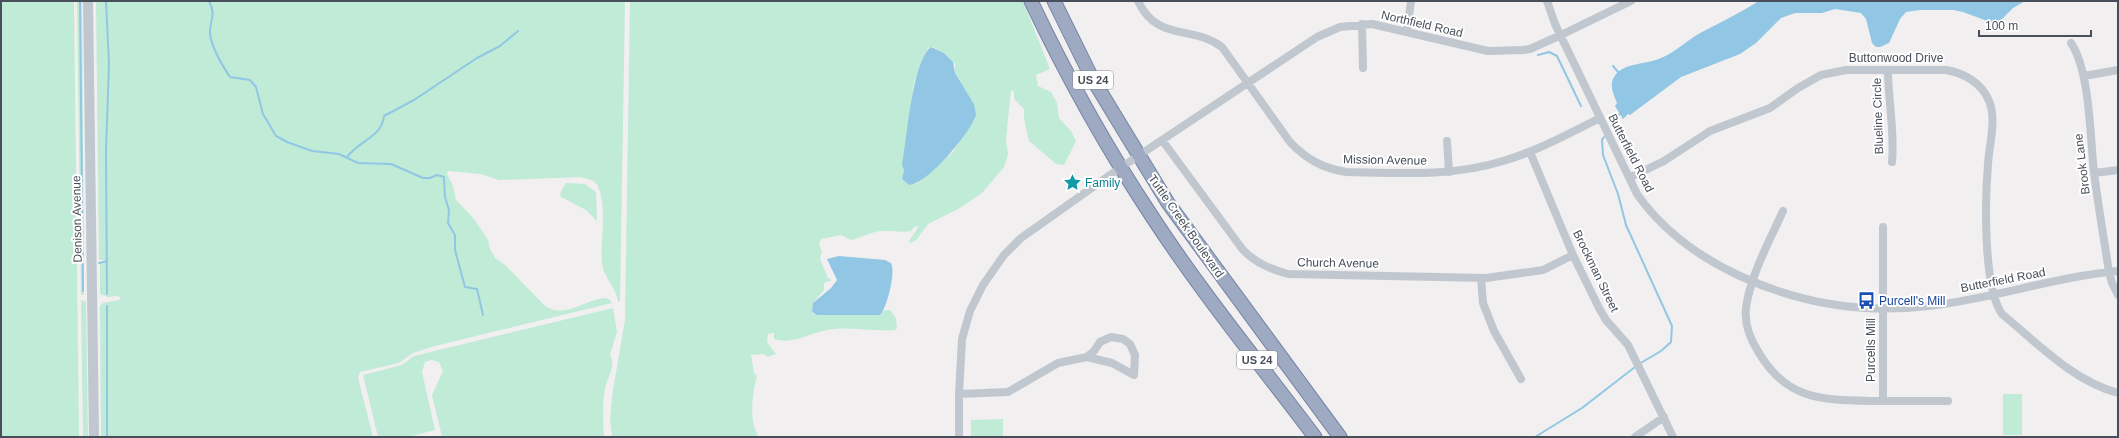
<svg xmlns="http://www.w3.org/2000/svg" width="2119" height="438" font-family="Helvetica,sans-serif">
<rect width="100%" height="100%" fill="#f1efef"/>
<path fill="#c0ebd7" fill-rule="evenodd" d="M1,1h73l5,436h-78z
M77,1h5l2,294h-3z
M96,1h529l-5,300 -2,1c-1,-14 -15,-24 -16,-40 -2,-21 7,-66 -8,-81l-14,-4 -81,3 -18,-6 -33,-3 -1,3 6,12 3,14 18,19 14,21 2,9 5,9 10,7 40,41c20,13 40,-6 59,-8l5,1 3,4 -177,43 -22,7 -14,10 -39,9 -2,6 15,59h-272l-1,-131 3,-3 16,-3 2,-2 -3,-2 -10,1 -8,-3v-31l5,-1v-2h-6z
M630,1h393l27,68 -14,6 2,11 13,6 6,11 2,15 12,13 5,10 -12,24 -8,-1 -27,-23 -5,-22v-10l-10,-10v-7l-3,-2 -5,49 2,15 -4,13 -22,26 -24,16 -30,15 -12,16 -6,3 -1,-2 10,-15 -5,1 -3,4c-10,2 -19,-1 -29,0 -12,1 -21,7 -31,9l-10,-5 -20,4 -2,5 3,8 -2,7 8,19 4,2 -8,3v7c-5,7 -14,12 -11,24l67,1 4,-5h6l6,8 1,10 -2,2c-23,2 -45,-4 -68,0 -18,3 -33,15 -53,9v-6l-6,1 -1,8 9,12 -9,3 -3,-3 -13,1 3,18 3,3c-4,15 -6,30 -4,46 1,6 4,10 5,15h-146l-2,-19 3,-28 12,-70zM933,47l11,6 11,11v9l19,31 1,14 -22,34 -28,25 -9,7 -7,1 -7,-6 2,-9 -2,-5 9,-54 2,-24 8,-26 7,-13z
M567,183l18,1 11,8 1,29 -11,-11 -25,-13 -1,-3 5,-10z
M81,300l5,2 2,135h-5z
M613,308l4,24 -7,23c6,9 -1,20 -4,30 -4,12 -3,38 -2,52h-162l-10,-42 11,-24 -4,-9 -8,-2 -6,2 -3,10 13,58 -27,7h-30l-15,-62 39,-10 12,-9z
M2003,394h19v41h-19z
M1003,419v18h-32v-17z"/>
<path fill="#91c7e4" d="M1759,1h266l-12,7 -12,12 -11,2 -27,-10 -9,-2h-34l-14,2 -6,7 -11,24 -9,4h-4l-4,-4 -6,-24 -5,-6 -26,-4 -13,4h-27l-14,5 -25,25 -16,11 -59,23 -51,38 -2,-1 -5,5 -8,-13 2,-3c-4,-10 -9,-19 -1,-29 9,-11 32,-10 45,-16 15,-6 27,-19 41,-26 19,-10 38,-19 57,-31z
M931,47l13,6 9,9 2,11 19,31 2,11c-6,18 -48,69 -67,70l-7,-6 2,-9 -2,-5c5,-25 10,-104 29,-118z
M839,256l46,4 6,3c5,9 -4,45 -11,52h-63l-5,-3 1,-9 18,-15 6,-8 -10,-21z"/>
<g fill="none" stroke-linecap="round" stroke-linejoin="round">
<path stroke="#91c7e4" stroke-width="2" d="M80,1l3,290
M106,1l3,63 -3,86 1,144
M209,1c8,15 0,20 1,33 2,15 12,31 20,43l20,3 6,7 7,27 13,22 11,6 25,9 27,3 19,9 33,1 32,14h7l7,-3 7,2 1,20 4,13 -1,13 7,12v15l10,37 12,2 6,26
M1538,55l11,-3 8,4 24,50
M1613,66l5,6
M1611,126l9,-13
M1604,137l-2,3 1,15 15,39 8,31 46,101 -1,16 -10,9 -22,13
M347,157c13,-17 35,-20 37,-41l30,-16 63,-42 23,-12 18,-15
M99,263l8,-2
M107,306v131
M1535,437l47,-29 53,-41"/>
<defs>
<path id="trunk" d="M1031,1c35,74 75,146 120,214 50,77 109,149 164,222
M1054,1l38,77 76,125 172,234"/>
</defs>
<use href="#trunk" stroke="#7585a5" stroke-width="15"/>
<path stroke="#c0c7cf" stroke-width="8" d="M1138,1c19,41 55,24 84,46l68,95c16,17 32,26 56,30 52,1 106,5 157,-11 34,-10 65,-27 97,-43
M1547,1l8,23 82,170c26,37 62,63 103,82 59,27 123,38 188,30 64,-7 126,-29 190,-35
M1362,24l1,44
M1407,32l4,-31
M2071,43c19,28 19,94 23,129 4,33 10,67 15,100l3,11 6,12
M1888,70c0,30 7,62 4,92
M2084,76l34,-6
M1162,140l81,110c13,13 27,19 45,24l198,4 57,-8 30,-15
M1447,141l2,31
M1530,152l43,103 26,53 7,12 22,25 45,92
M2094,173l24,-3
M1629,178l35,-17 46,-30 60,-23 28,-20 23,-13 25,-5h100c18,3 36,13 43,31 8,18 0,44 -1,63 -3,34 -5,123 14,150 35,29 71,67 116,79
M1783,211c-13,29 -33,65 -37,97 -2,17 4,31 13,45 28,47 63,47 113,48 25,0 51,0 76,0
M1883,227v174
M1481,278l2,25 11,28 27,48
M959,394l49,-2 50,-29 29,-6 7,-6 6,-9 11,-5 12,2 7,5 5,11 -1,20 -22,-12 -25,-6
M959,437v-43l3,-55 8,-28 13,-26 21,-30 17,-17 99,-70 197,-131 23,-10 32,-3 116,27 35,-1 7,-1 31,-14 70,-34
M1635,437l29,-20"/>
<path stroke="#c0c7cf" stroke-width="10" d="M88,1l6,436"/>
<use href="#trunk" stroke="#9daac2" stroke-width="13"/>
</g>
<defs>
<symbol id="sight-bare" viewBox="-9 -9 18 18"><path d="M0-6L1.8-2.2L6-1.7L2.9 1.2L3.7 5.4L0 3.3L-3.7 5.4L-2.9 1.2L-6-1.7L-1.8-2.2Z" fill="#0f9aa8" stroke="#fff" stroke-width="2.5" paint-order="stroke"/></symbol>
<symbol id="bus-bare" viewBox="-9 -9 18 18"><path d="M-5-6H5V4H4V6H2V4H-2V6H-4V4H-5ZM-3.5-4V0h7V-4ZM-3.5 1.2v1.5H-2V1.2ZM2 1.2v1.5H3.5V1.2Z" fill="#1a4fb4" stroke="#fff" stroke-width="2.5" paint-order="stroke"/></symbol>
</defs>
<g fill-rule="evenodd">
<use href="#sight-bare" x="1060" y="170" width="25" height="25"/>
<use href="#bus-bare" x="1854" y="288" width="25" height="25"/>
</g>
<g text-anchor="middle" stroke-width="4" stroke-linejoin="round" paint-order="stroke">
<g fill="#fff" stroke="#7f848c" stroke-width="1">
<rect x="1073" y="71" width="40" height="18" rx="3"/>
<rect x="1237" y="351" width="40" height="18" rx="3"/>
</g>
<g font-size="11" font-weight="bold" fill="#484f5a">
<text x="1093" y="84">US 24</text>
<text x="1257" y="364">US 24</text>
</g>
<g font-size="12" fill="#484f5a" stroke="#fff">
<text transform="translate(1422 24) rotate(13)" y="4">Northfield Road</text>
<text x="1896" y="62">Buttonwood Drive</text>
<text transform="translate(1878 116) rotate(-92)" y="4">Blueline Circle</text>
<text transform="translate(1631 153) rotate(63)" y="4">Butterfield Road</text>
<text transform="translate(1385 160) rotate(1)" y="4">Mission Avenue</text>
<text transform="translate(2082 164) rotate(-97)" y="4">Brook Lane</text>
<text transform="translate(77 219) rotate(-91)" y="4">Denison Avenue</text>
<text transform="translate(1186 226) rotate(55)" y="4">Tuttle Creek Boulevard</text>
<text transform="translate(1338 263) rotate(1)" y="4">Church Avenue</text>
<text transform="translate(1596 271) rotate(64)" y="4">Brockman Street</text>
<text transform="translate(2003 280) rotate(-11)" y="4">Butterfield Road</text>
<text transform="translate(1871 350) rotate(-90)" y="4">Purcells Mill</text>
</g>
<g font-size="12" fill="#0d838f" stroke="#fff" text-anchor="start">
<text x="1085" y="187">Family</text>
</g>
<g font-size="12" fill="#164399" stroke="#fff" text-anchor="start">
<text x="1879" y="305">Purcell's Mill</text>
</g>
</g>
<rect width="2119" height="438" fill="none" stroke="#484f5a" stroke-width="4"/>
<path d="M1979 30v6h112v-6" fill="none" stroke="#484f5a" stroke-width="2"/>
<text x="1985" y="30" font-size="12" fill="#484f5a" stroke="#ffffff" stroke-width="3" paint-order="stroke">100 m</text>
</svg>
